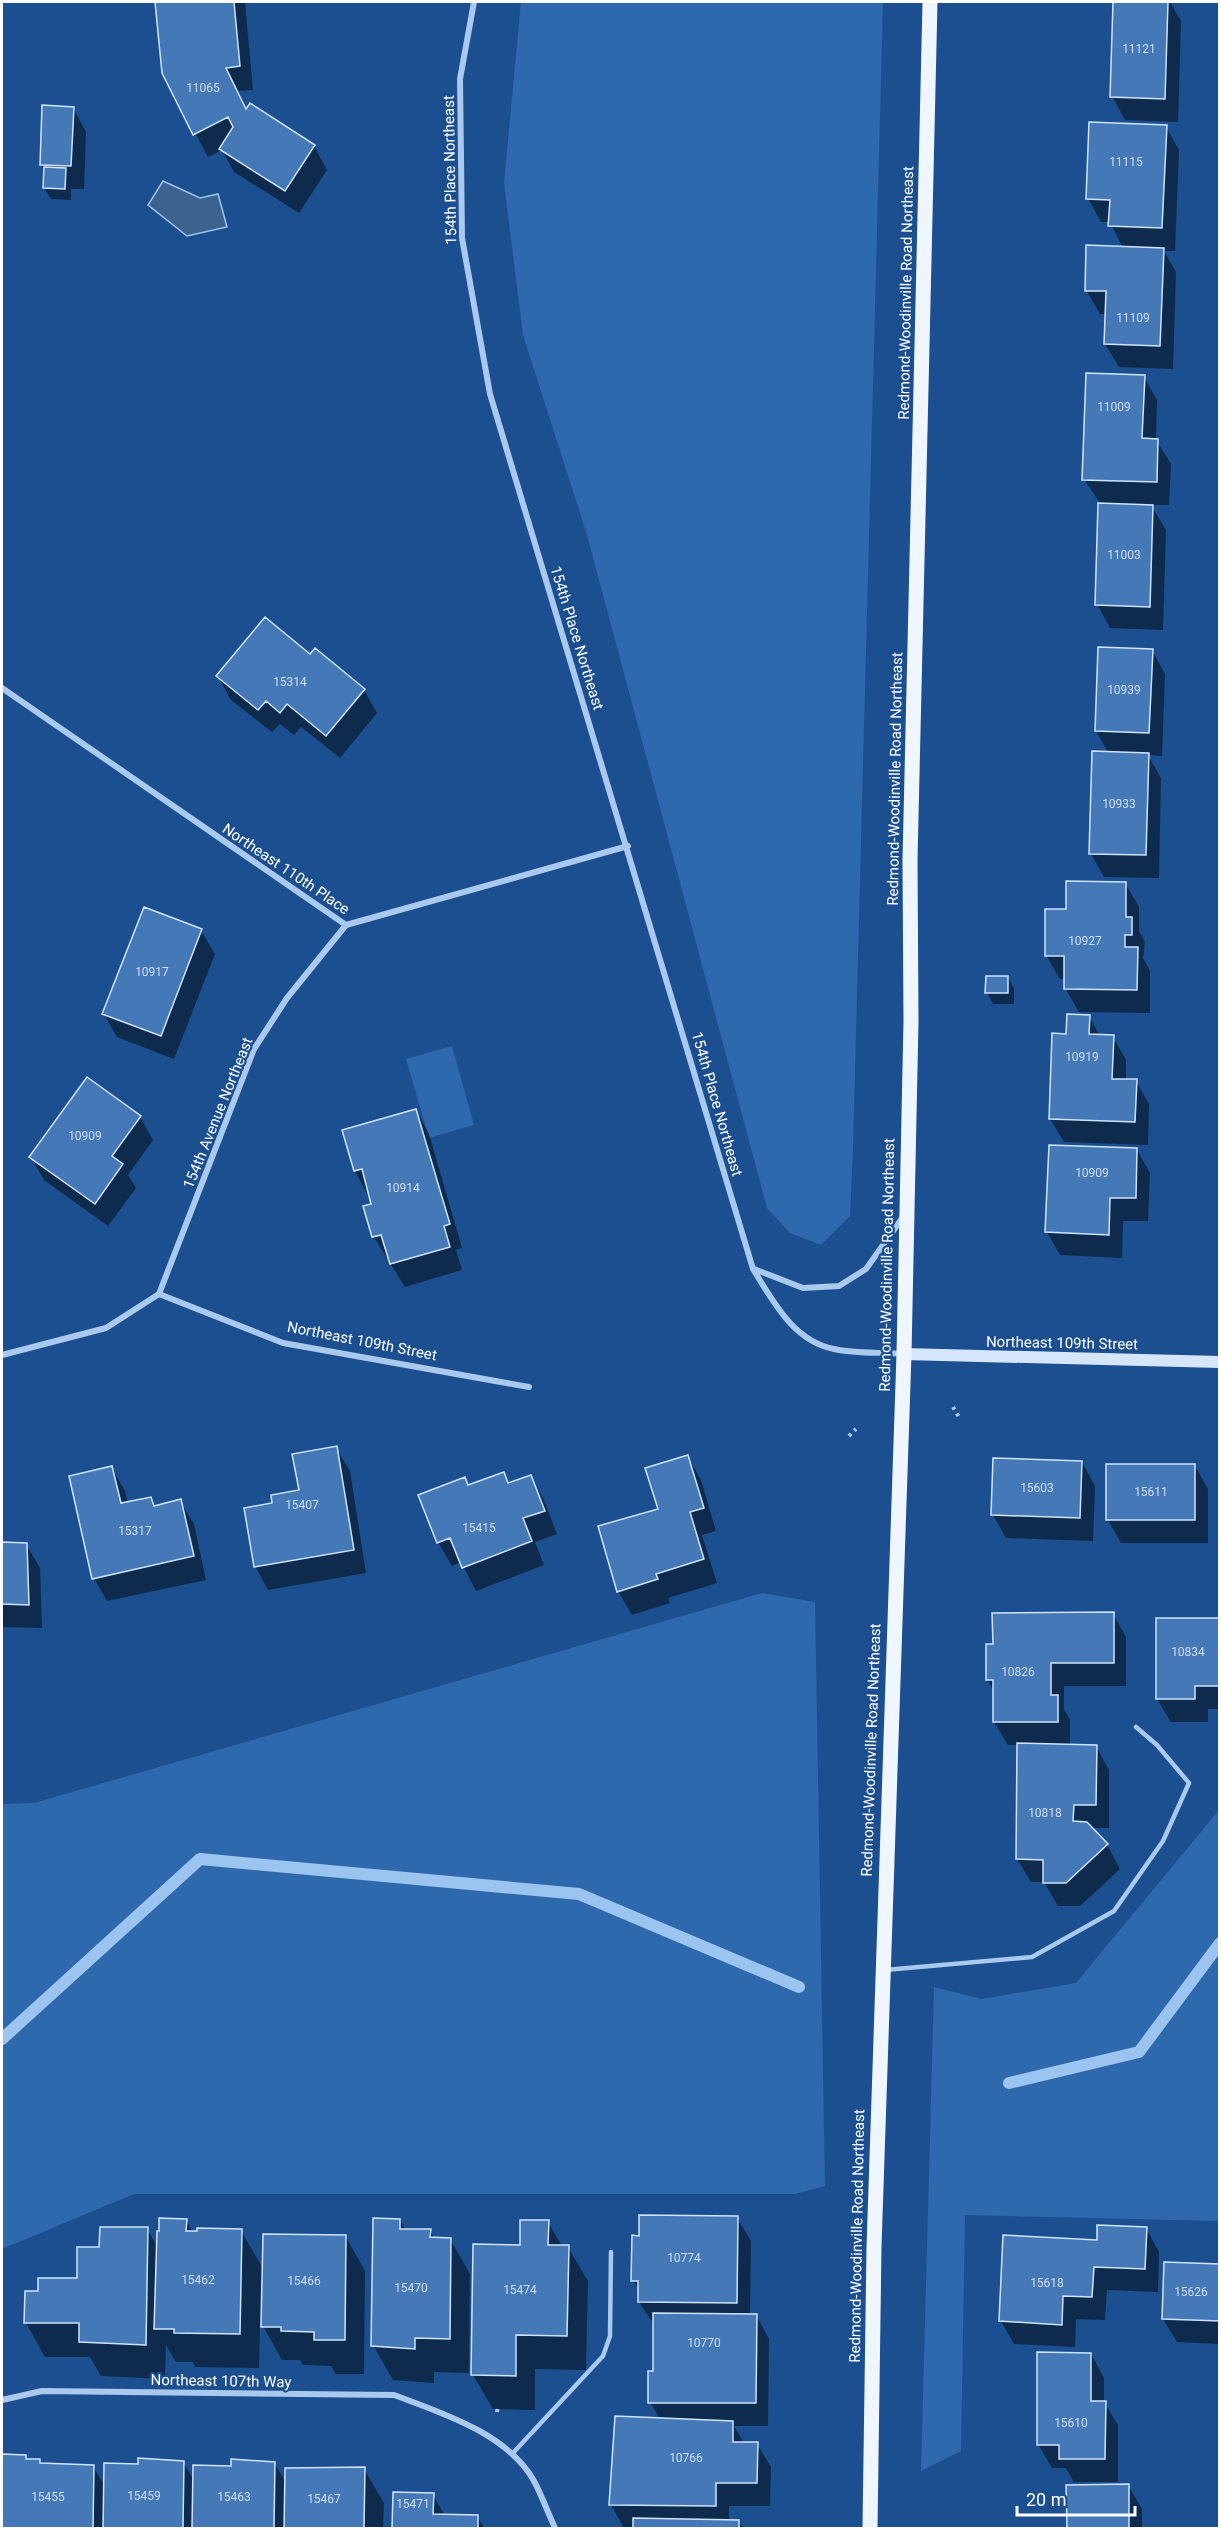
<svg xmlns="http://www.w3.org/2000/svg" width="1221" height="2530" font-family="Roboto,sans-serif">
<rect width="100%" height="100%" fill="#1b4f8f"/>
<path fill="#2e69ad" d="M521,2h362l-30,1146 -3,68 -29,29 -31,-12 -23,-25 -180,-673 -64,-200 -19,-152z
M452,1046l22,79 -45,13 -23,-79z
M762,1593l53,9 10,584 -30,8h-661l-132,55v-445l32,-1z
M1219,1810v411l-254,-6 -4,236 -40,20 13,-484 48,12 94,-16z"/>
<path fill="#3c6290" stroke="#9cc4f0" stroke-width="1.5" d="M163,181l37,17 18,-4 9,33 -40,9 -39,-31z"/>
<path fill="#0007" d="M156,2h89l8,88 -15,1 9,19 67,36 13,24 -28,43 -65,-41 -12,-22 -14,7 -44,-84z
M1115,2h55l11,19 -3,101 -53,-2 -13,-24z
M73,108l13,24 -2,57h-13v11l-20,-1 -7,-11 1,-17 -4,-6z
M1166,127l13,23 -4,101h-11l12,21 -3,97 -54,-2 -14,-23 1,-30h-6l-14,-24 37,-42 -13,-26h-9l-13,-24z
M1144,377l13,23 -1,40 15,24 -2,41h-18l15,25 -3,100 -53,-2 -13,-24 3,-101 -16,-24z
M1152,650l13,24 -3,82 -14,-1 13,23 -2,100 -55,-1 -13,-23 18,-100 -13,-23z
M310,656l54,34 13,23 -37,45 -39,-31 -7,8 -14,-11 -8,8 -41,-32 -13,-24z
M1125,883l14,24v24l6,11 -2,16 7,13v42l-71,-1 -14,-24v-9h-5l-14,-24 21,-44z
M201,931l14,23 -41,105 -57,-22 -13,-23z
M1008,977l6,12v15h-21l-6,-12z
M1089,1016l11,20 13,1 13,23v21h10l13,23 -1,41 -84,-3 -14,-23 18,-84z
M416,1110l13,24 33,114 -6,2 6,20 -57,17 -31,-50 -9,-30 8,-2 -18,-34 -11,-40z
M140,1117l13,23 -25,35 8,13 -28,38 -64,-46 -13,-23z
M1137,1150l13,23 -2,48h-25l-1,37 -62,-3 -13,-23z
M336,1448l14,23 16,102 -98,17 -13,-24 19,-62 26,-13z
M688,1457l13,23 15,51 -14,4 15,48 -49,15 2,5 -38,12 -14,-24z
M1082,1462l13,24 -2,55 -87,-3 -13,-23z
M1108,1465l87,1 13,23v54h-87l-13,-23z
M112,1468l13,23 3,12 23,-5 5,9 24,-6 14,23 12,56 -99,21 -13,-23z
M503,1474l6,11 22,-8 13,23 13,34 -22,8 9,23 -68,26 -15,-29 -9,4 -14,-24 31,-55z
M2,1544h24l14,24 2,60 -40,-1z
M1113,1614l13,23v49h-62v23l6,11v26h26l13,24v58h-19l17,17 13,24 -40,37h-22l-14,-24h-13l-14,-23 2,-114h-11l-14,-23v-30l-7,-13z
M1220,1619v90h-12v13h-37l-14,-23z
M737,2218l14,23 -1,74h6l13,24 -1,87h-34l10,17 13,1 14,23 -1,39h-41v15h9l5,7h-119l-13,-23 49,-86 -10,-17 4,-29v-48l-15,-23 1,-10 -7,-12 7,-42z
M186,2220l7,13 48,-2 23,39 82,-33 19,34 -1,103h-28l-5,-8 -28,-1 -3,-5h-18l-19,-34 1,-46h-3l-2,88 -64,-1 -2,-5h-17l-10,-17 -1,34 -64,-3 -11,-19h-45l-19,-34 13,-30 39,-13 23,-32 46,-19 11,19z
M400,2220l6,11h24l5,8h15l20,35 -1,99 -35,-1v11l-41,-3 -20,-35z
M548,2222l14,24 6,1 20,34 -2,89 -51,-1v41l-42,-1 -20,-34 2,-130 47,1z
M1146,2228l13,24 -1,40 -51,-2 -2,30 -29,-1 -1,28 -61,-3 -13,-23 97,-80z
M1220,2266v78l-43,-2 -14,-23z
M1091,2354l13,24v24l14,23v57h-44l-8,-14h-14l-14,-24z
M2,2456h23l2,4h12l3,5 51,1 12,21 34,-21 44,-4 11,19 38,-13 43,-4 11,19 78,-14 20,34 -1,25h-381z
M1128,2485l14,24v19h-74v-42z
M394,2494l39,1 12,21h32l7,12h-90z"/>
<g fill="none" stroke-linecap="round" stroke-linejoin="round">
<path stroke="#9cc4f0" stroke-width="12" d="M2,2039l198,-180 379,35 220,93
M1009,2083l130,-31 81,-109"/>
</g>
<path fill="#4478b7" stroke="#cfe3fa" stroke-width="1.5" d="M155,2h79l6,64 -14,2 20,41 4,-6 65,42 -30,46 -66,-42 14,-22 -5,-10 -35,18 -31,-62z
M1113,2h55l-3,97 -55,-2z
M42,105l32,2 -3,59 -31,-1z
M1089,122l78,3 -5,103 -54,-2 2,-26 -24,-1z
M44,167l22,1 -1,21 -22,-1z
M1086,245l78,3 -4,98 -56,-2 2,-53h-21z
M1086,373l59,2 -3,63 16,1 -1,43 -75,-2z
M1098,503l55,2 -3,102 -55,-2z
M265,617l45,37 5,-6 50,41 -39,47 -39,-32 -7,9 -14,-12 -8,9 -42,-34z
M1098,647l55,2 -4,84 -54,-2z
M1092,751l57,2 -3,102 -57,-1z
M1066,881l60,1v35h6v18h-7v12h13l-1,43 -73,-1v-33h-19v-47h21z
M144,907l58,22 -41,107 -59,-22z
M986,976h22v17h-23z
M1067,1014l23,1 -1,19 25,1 -2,44h25l-2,43 -86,-3 3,-86 14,1z
M87,1077l54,39 -29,40 11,8 -28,40 -66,-47z
M416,1109l34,115 -6,2 6,21 -60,17 -9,-29 -9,2 -9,-31 8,-2 -9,-35 -8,2 -12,-41z
M1049,1145l88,3 -1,50h-26l-1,37 -64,-3z
M337,1446l17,104 -100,17 -10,-59 28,-5 -1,-8 28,-5 -7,-36z
M688,1455l16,53 -14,4 14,47 -48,15 2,5 -41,13 -19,-66 60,-17 -13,-41z
M993,1458l89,3 -2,57 -89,-3z
M1106,1464h89v56h-89z
M112,1466l9,37 30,-6 3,9 27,-7 13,57 -102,23 -23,-103z
M504,1472l4,11 23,-8 14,36 -22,7 9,23 -70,27 -12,-30 -13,5 -19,-48 47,-18 3,8z
M2,1542l25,1 2,62 -27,-1z
M1114,1612v51h-63v32h7v27h-65v-42h-7v-36h7l-1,-31z
M1156,1618h64v68h-25v13h-39z
M1017,1743l80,2 -1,60h-22l-1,16 14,1 21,22 -42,39h-23v-23l-27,-1z
M639,2215l99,1 -1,87 -99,-1v-21h-7l1,-46 7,1z
M159,2218l28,1 -1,12h11v-3l45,1 -2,105 -66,-1v-4h-20l3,-98h2z
M373,2218l27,1v10h31l-1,8 21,1 -1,101 -35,-1v11l-44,-3z
M520,2220h29l-1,25h21l-2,91 -51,-1v41l-45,-1 2,-131 47,1z
M1097,2225l50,2 -2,42 -51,-2 -2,30 -29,-1 -1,29 -63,-4 4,-86 94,5z
M100,2227h48l-2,118 -67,-3v-19h-55l1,-32h13v-13h39v-31h22z
M263,2234l83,1 -1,105h-31v-8l-33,-1v-4h-20z
M1164,2262l56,2v57l-58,-2z
M653,2313l104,1 -1,89h-108v-32h5z
M1037,2352l54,1v48h15l-1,58h-46v-14h-22z
M615,2416l118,5v21h25l-1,41h-41v23l-107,-1z
M2,2454l24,1v4h14v4l54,2 -1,63h-91z
M138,2458l46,3 -1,67h-80l1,-65 34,1z
M231,2459l44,3 -1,66h-82l1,-63 38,1z
M365,2467l-1,61h-80l1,-60z
M1129,2484v44h-62l-1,-43z
M393,2492l41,1 -1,21 45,1v13h-86z
M633,2518l106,2v8h-106z"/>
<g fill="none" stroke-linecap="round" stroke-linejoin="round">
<path stroke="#a9c9ee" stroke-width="4" stroke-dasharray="3 4.5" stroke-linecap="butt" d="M953,1407l6,10
M849,1436l7,-7
M497,2412l1,-7"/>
<path stroke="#a9c9ee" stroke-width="4.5" d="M885,1970l147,-13 82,-46 49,-70 26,-58 -32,-38 -21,-18
M512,2454l91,-98 7,-20 1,-84"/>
<path stroke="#a9c9ee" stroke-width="6" d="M474,2l-14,77 2,159 28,156 263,875c20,32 40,72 81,80 22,5 47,3 70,5
M2,688l344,237 282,-79
M754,1269l49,19 36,-2 27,-17 37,-52
M159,1294l95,-245 33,-51 59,-73
M159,1294l124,49 246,44
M2,1355l104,-27 53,-34
M2,2400l40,-9 352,4c48,18 114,39 140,86 8,15 14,32 21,47"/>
<path stroke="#d6e6fa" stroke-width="12" d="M904,1354l316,8"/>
<path stroke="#f0f6ff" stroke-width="15" d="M870,2528l4,-281 30,-893 7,-333 -1,-161 20,-858"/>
</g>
<g text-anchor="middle" stroke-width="4.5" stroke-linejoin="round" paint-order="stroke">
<g font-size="12" fill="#d0dded">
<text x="1139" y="53">11121</text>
<text x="203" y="92">11065</text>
<text x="1126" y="166">11115</text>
<text x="1133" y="322">11109</text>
<text x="1114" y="411">11009</text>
<text x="1124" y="559">11003</text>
<text x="290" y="686">15314</text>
<text x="1124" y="694">10939</text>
<text x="1119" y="808">10933</text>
<text x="1085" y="945">10927</text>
<text x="152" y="976">10917</text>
<text x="1082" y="1061">10919</text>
<text x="85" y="1140">10909</text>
<text x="1092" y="1177">10909</text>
<text x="403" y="1192">10914</text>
<text x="1037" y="1492">15603</text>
<text x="1151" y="1496">15611</text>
<text x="302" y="1509">15407</text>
<text x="479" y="1532">15415</text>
<text x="135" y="1535">15317</text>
<text x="1188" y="1656">10834</text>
<text x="1018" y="1676">10826</text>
<text x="1045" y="1817">10818</text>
<text x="684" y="2262">10774</text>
<text x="198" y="2284">15462</text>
<text x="304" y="2285">15466</text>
<text x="1047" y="2287">15618</text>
<text x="411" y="2292">15470</text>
<text x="520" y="2294">15474</text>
<text x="1191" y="2296">15626</text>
<text x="704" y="2347">10770</text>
<text x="1071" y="2427">15610</text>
<text x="686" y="2462">10766</text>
<text x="144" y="2500">15459</text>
<text x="48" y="2501">15455</text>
<text x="234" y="2501">15463</text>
<text x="324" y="2503">15467</text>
<text x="413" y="2508">15471</text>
</g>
<g font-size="15" fill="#fff" stroke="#1b4f8f">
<text transform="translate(450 170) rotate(-91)" y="5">154th Place Northeast</text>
<text transform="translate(906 293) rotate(-89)" y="5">Redmond-Woodinville Road Northeast</text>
<text transform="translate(577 638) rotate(73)" y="5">154th Place Northeast</text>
<text transform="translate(895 779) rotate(-89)" y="5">Redmond-Woodinville Road Northeast</text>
<text transform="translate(286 869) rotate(34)" y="5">Northeast 110th Place</text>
<text transform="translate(717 1104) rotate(74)" y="5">154th Place Northeast</text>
<text transform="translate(218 1113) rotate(-68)" y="5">154th Avenue Northeast</text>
<text transform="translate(887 1265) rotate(-89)" y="5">Redmond-Woodinville Road Northeast</text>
<text transform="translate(362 1341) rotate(11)" y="5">Northeast 109th Street</text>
<text transform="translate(1062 1343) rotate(1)" y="5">Northeast 109th Street</text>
<text transform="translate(871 1750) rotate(-88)" y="5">Redmond-Woodinville Road Northeast</text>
<text transform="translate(857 2236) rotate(-89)" y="5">Redmond-Woodinville Road Northeast</text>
<text transform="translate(221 2381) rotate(1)" y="5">Northeast 107th Way</text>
</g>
</g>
<rect width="1221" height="2530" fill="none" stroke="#ffffff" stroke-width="6"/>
<path d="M1017 2506v9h118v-9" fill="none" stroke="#ffffff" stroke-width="3"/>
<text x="1026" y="2506" font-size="18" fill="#ffffff" stroke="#1b4f8f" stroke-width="4.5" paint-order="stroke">20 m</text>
</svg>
